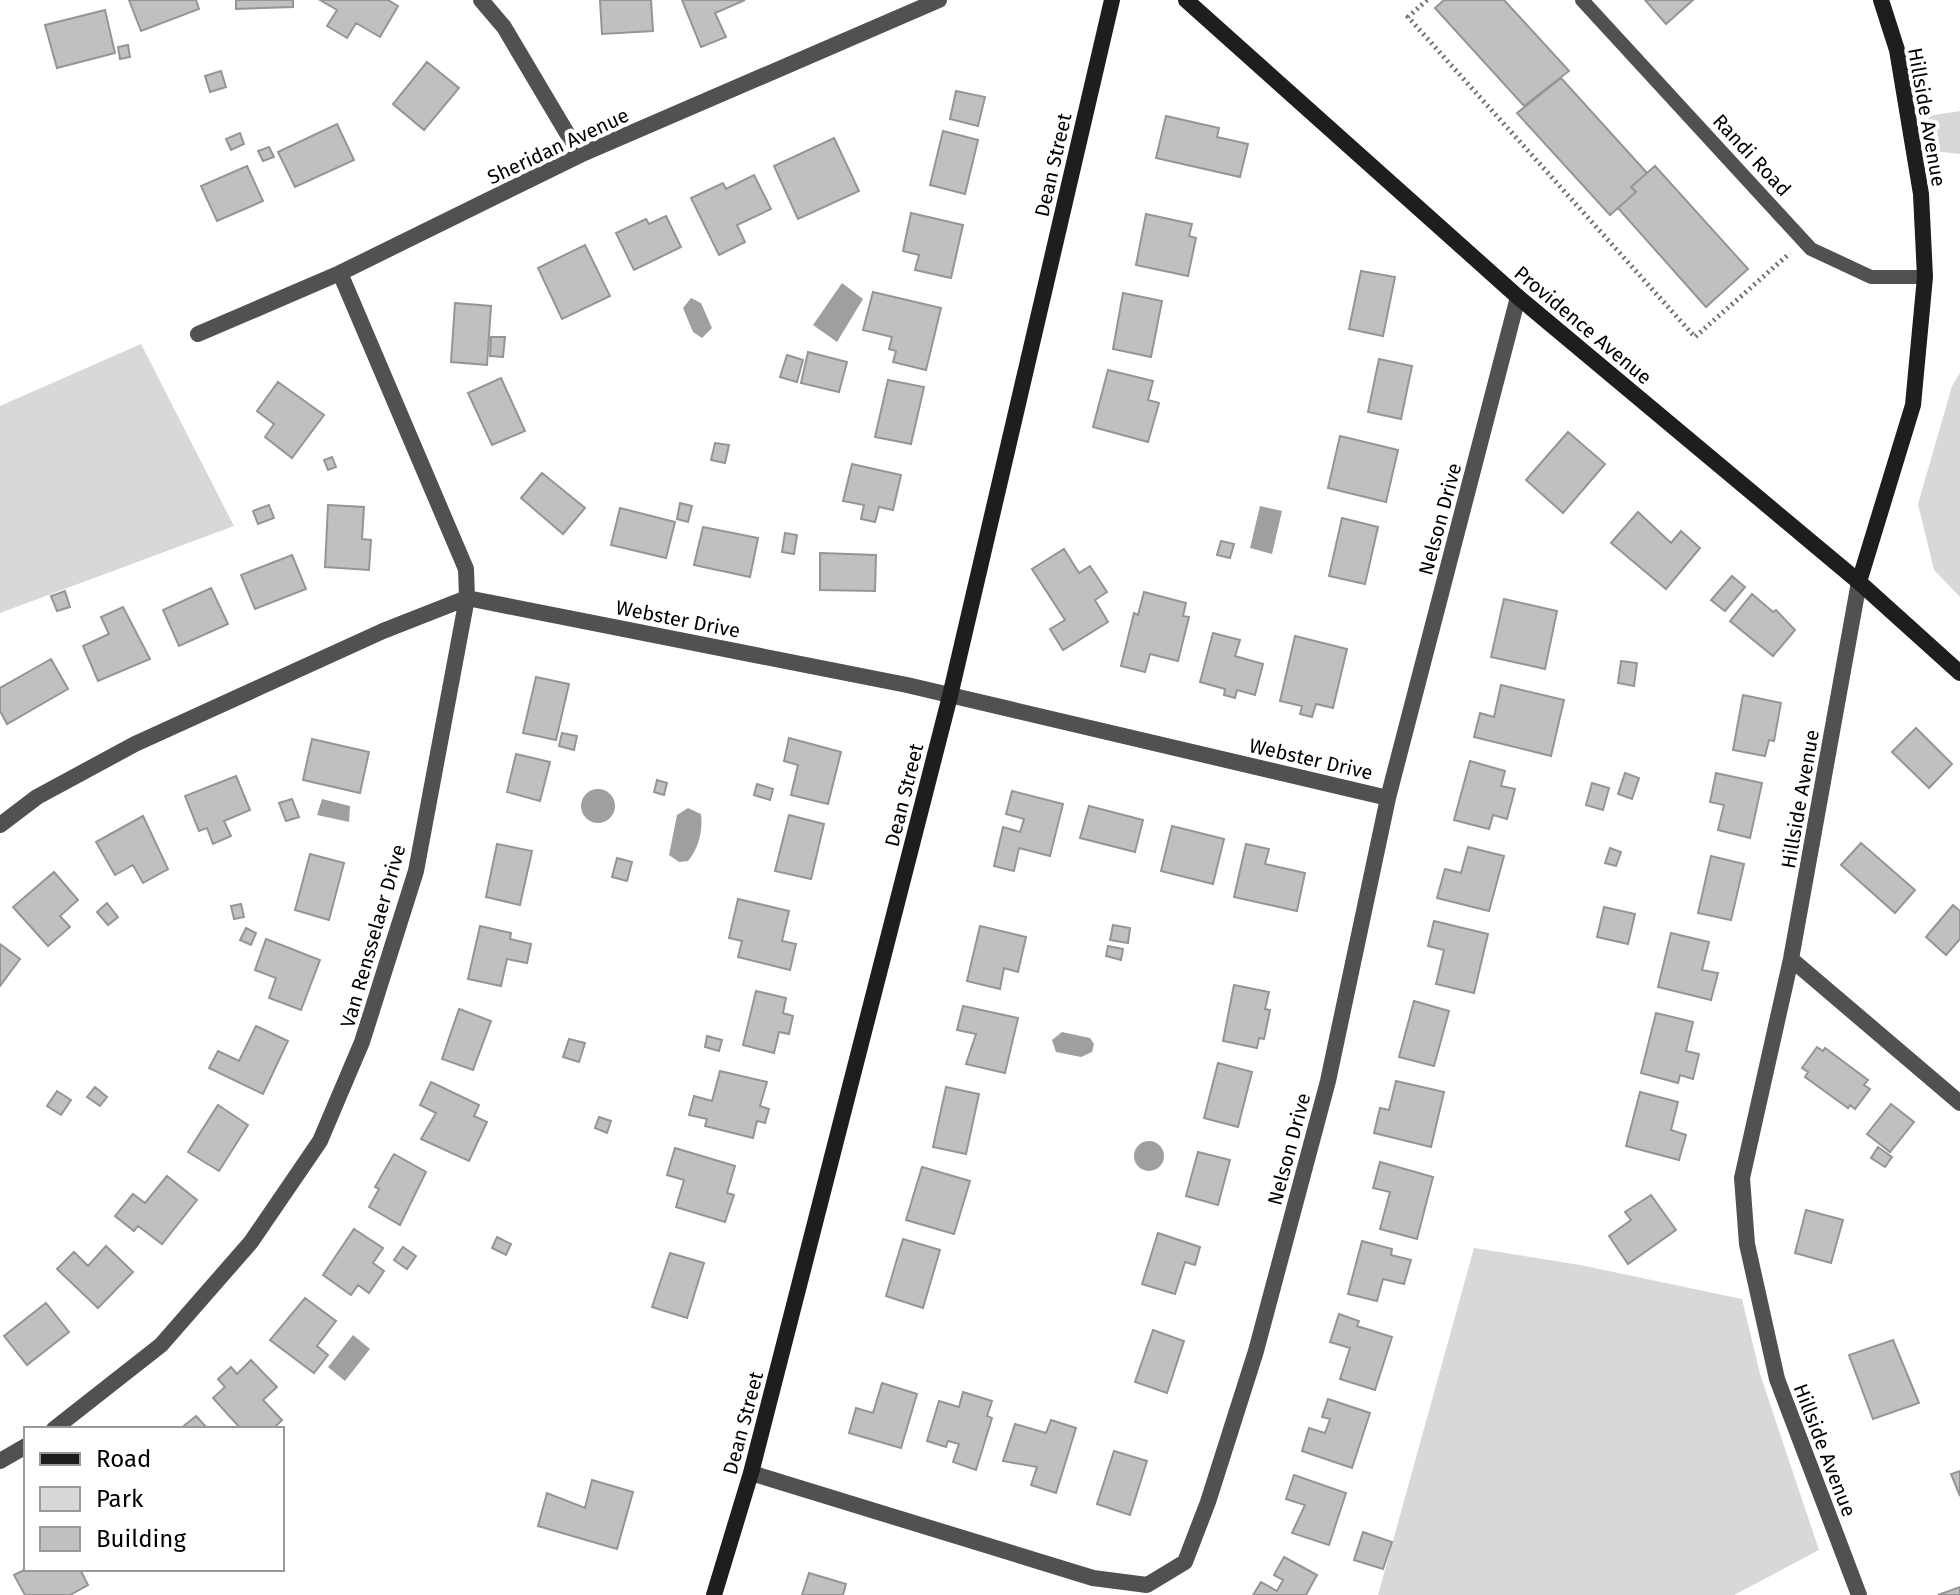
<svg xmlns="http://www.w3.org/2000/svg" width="1960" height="1595" font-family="'Fira Sans',sans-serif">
<rect width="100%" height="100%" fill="#fff"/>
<path fill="#d8d8d8" d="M1960,111v43l-27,-3 -5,-35z
M141,344l93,182 -234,87v-207z
M1960,373v224l-26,-27 -16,-66 34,-118z
M1474,1248l106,17 162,34 18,75 59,176 -85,45h-356z"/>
<path fill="#9f9f9f" d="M842,283l21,16 -26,43 -24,-17z
M691,298l10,5 11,25 -10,10 -9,-6 -10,-24z
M1260,506l22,5 -10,43 -22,-6z
M581 806a17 17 0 1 1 34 0a17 17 0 1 1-34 0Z
M322,799l28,7 -1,16 -32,-7z
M688,808l13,6c2,16 -2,34 -13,47l-9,1 -10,-7 8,-40z
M1062,1032l28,6 4,6 -2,8 -11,5 -25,-5 -4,-12z
M1134 1156a15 15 0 1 1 30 0a15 15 0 1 1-30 0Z
M353,1335l17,14 -25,32 -17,-14z"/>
<path fill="#c0c0c0" stroke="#959595" stroke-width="2" d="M129,0h67l3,9 -58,22z
M236,0h57v7l-57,2z
M320,0h68l10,6 -18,31 -24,-14 -9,15 -20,-12 10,-16z
M600,0h51l2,31 -51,3z
M682,0h63l-30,13 11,24 -25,10z
M1444,0h60l65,71 -45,35 -89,-98z
M1645,0h48l-27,24z
M105,10l10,43 -58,15 -12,-43z
M128,45l2,12 -10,2 -2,-12z
M427,62l32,26 -35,42 -31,-26z
M221,71l5,16 -16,5 -5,-16z
M1561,78l86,95 -16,14 5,5 -26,23 -93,-102z
M956,91l29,6 -7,29 -28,-7z
M1166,116l53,12 -2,9 31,7 -8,33 -84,-19z
M337,124l17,36 -59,27 -17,-35z
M943,131l35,9 -13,54 -35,-9z
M240,133l4,11 -13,6 -5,-11z
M834,138l25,53 -61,28 -24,-53z
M269,147l5,10 -11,4 -5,-10z
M247,166l16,35 -46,20 -16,-35z
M1655,166l93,103 -42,38 -88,-99 18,-16 -5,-5z
M754,175l17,34 -34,16 8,17 -26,13 -28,-57 32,-15 3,6z
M911,213l52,12 -12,53 -36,-8 4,-15 -16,-4z
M1146,214l46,10 -3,12 7,2 -8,38 -52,-11z
M666,216l15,31 -47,23 -18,-37 30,-14 3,5z
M585,245l25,51 -48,23 -24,-51z
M1361,271l34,6 -12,59 -34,-7z
M873,292l68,16 -15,62 -33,-8 3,-11 -7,-2 3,-12 -29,-7z
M1123,293l39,8 -11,56 -38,-8z
M455,303l36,3 -4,59 -36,-3z
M491,337h14l-2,20 -13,-1z
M808,352l39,10 -8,30 -38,-9z
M787,355l16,5 -6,22 -17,-5z
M1379,359l33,7 -11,53 -33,-7z
M1108,370l45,11 -5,19 11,3 -11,39 -55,-15z
M501,378l24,53 -33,14 -24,-52z
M888,380l36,7 -13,57 -36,-7z
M278,382l46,33 -32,43 -27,-21 9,-13 -17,-13z
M1568,432l37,32 -42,49 -37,-33z
M1340,436l58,14 -12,52 -58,-14z
M715,443l14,2 -4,18 -14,-3z
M332,457l4,10 -8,3 -4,-10z
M852,464l49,11 -8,35 -14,-3 -4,15 -14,-3 3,-14 -21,-4z
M542,473l43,35 -22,26 -42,-36z
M680,503l12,3 -4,16 -11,-3z
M269,505l5,13 -16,6 -5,-13z
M328,505l36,2 -2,32 9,1 -2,30 -44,-3z
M620,508l55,14 -9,36 -55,-13z
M1638,512l33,31 10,-12 19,17 -34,41 -55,-46z
M1342,518l36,9 -13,57 -36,-8z
M703,527l55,11 -8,39 -56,-12z
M785,533l12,2 -3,19 -12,-2z
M1221,541l13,3 -4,14 -13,-3z
M1064,549l15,24 11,-7 17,26 -12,8 13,22 -45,28 -13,-21 15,-9 -33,-51z
M820,553l56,2 -1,36 -55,-1z
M292,555l14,34 -51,20 -14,-34z
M1732,576l13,11 -20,24 -14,-11z
M211,588l17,36 -49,22 -16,-36z
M65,591l5,16 -13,4 -6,-15z
M1144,592l42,11 -3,13 6,1 -11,44 -28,-7 -5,18 -24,-6 13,-53 4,2z
M1752,594l21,18 3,-2 19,20 -22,26 -43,-35z
M1504,599l53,12 -12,58 -54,-12z
M123,607l27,52 -52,22 -15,-35 26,-12 -8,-17z
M1213,633l27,7 -5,16 28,8 -8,31 -18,-5 -2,8 -11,-3 1,-6 -25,-7z
M1295,636l52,13 -14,59 -17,-4 -4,13 -12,-3 2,-8 -22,-5z
M51,659l17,30 -61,35 -7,-13v-23z
M1621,661l16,2 -3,23 -16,-3z
M536,677l33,7 -13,56 -33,-7z
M1501,685l63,15 -13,56 -77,-19 6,-24 14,4z
M1743,695l38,8 -7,38 -5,-1 -4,16 -32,-6z
M1916,728l36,36 -23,24 -37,-36z
M562,733l15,3 -3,14 -15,-4z
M789,738l52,14 -13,52 -37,-9 7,-30 -14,-4z
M312,739l57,13 -9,41 -57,-13z
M516,754l34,8 -10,39 -33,-9z
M1470,761l35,10 -4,15 14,3 -8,30 -14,-4 -4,14 -35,-9z
M1625,773l14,5 -7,21 -14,-5z
M1716,773l46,10 -12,55 -32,-8 6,-25 -14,-3z
M236,776l14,34 -26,11 7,15 -18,8 -6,-16 -8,3 -14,-35z
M657,780l10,3 -3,12 -10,-3z
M1592,783l17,5 -6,22 -17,-5z
M757,784l16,5 -3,11 -16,-5z
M1012,791l51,13 -13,52 -31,-8 -5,23 -20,-5 9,-39 17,5 4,-13 -18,-5z
M292,799l7,18 -13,4 -7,-18z
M1089,806l54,14 -8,32 -55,-14z
M789,815l35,9 -13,55 -36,-8z
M143,816l25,53 -25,14 -10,-18 -18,10 -19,-33z
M1172,826l52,13 -11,45 -52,-13z
M1861,843l54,47 -20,23 -54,-48z
M497,844l35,7 -12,54 -34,-8z
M1246,844l23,5 -4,15 40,9 -8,38 -63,-14z
M1468,847l36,9 -15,55 -52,-13 8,-29 16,4z
M1610,848l11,4 -5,14 -11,-3z
M310,854l34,9 -15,57 -34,-10z
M1711,856l33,8 -13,56 -33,-7z
M617,858l15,4 -5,19 -15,-4z
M54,872l24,28 -18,16 10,11 -22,19 -35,-39z
M738,899l51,12 -7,30 14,3 -6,26 -52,-13 4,-16 -13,-3z
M107,903l11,14 -10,8 -11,-13z
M241,904l3,13 -10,2 -3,-13z
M1953,905l7,6v28l-14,16 -20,-18z
M1604,907l31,7 -7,30 -31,-7z
M1434,921l54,13 -14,59 -38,-9 8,-34 -16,-4z
M1113,925l17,3 -2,15 -18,-3z
M480,926l31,7 -1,6 21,5 -4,19 -20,-4 -6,27 -33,-7z
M980,926l46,11 -8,35 -14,-4 -4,21 -33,-8z
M246,928l10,5 -5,12 -11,-5z
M1671,933l38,9 -7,28 16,3 -7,27 -53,-13z
M266,939l54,21 -19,50 -32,-12 7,-20 -21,-8z
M0,944l20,15 -20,27z
M1108,946l15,3 -2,11 -15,-4z
M1234,985l35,7 -4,17 5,1 -6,29 -5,-1 -2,10 -34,-7z
M756,991l30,7 -3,15 10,3 -4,18 -10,-2 -5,21 -31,-8z
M1414,1001l35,10 -15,55 -35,-9z
M963,1006l55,12 -13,55 -39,-9 10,-30 -19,-4z
M459,1009l32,12 -18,49 -31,-11z
M1656,1013l37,9 -7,29 13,3 -6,25 -13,-4 -2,8 -37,-10z
M256,1026l32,15 -25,53 -54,-26 9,-17 21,10z
M707,1036l15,4 -3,11 -14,-4z
M569,1039l16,4 -6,19 -16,-5z
M1817,1047l6,4 2,-3 43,32 -4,5 6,4 -15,20 -5,-4 -2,3 -43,-31 3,-5 -6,-4z
M1218,1063l34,9 -14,55 -34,-9z
M720,1071l47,11 -7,24 9,3 -4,14 -8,-2 -4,17 -48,-12 2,-7 -18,-4 5,-19 18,5z
M1396,1081l48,11 -13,55 -57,-14 6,-25 9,2z
M431,1082l48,23 -5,11 13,6 -18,39 -48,-22 15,-26 -16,-8z
M95,1087l12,10 -7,9 -13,-9z
M946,1087l33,7 -13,60 -33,-7z
M57,1091l14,9 -10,15 -14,-9z
M1640,1092l38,10 -7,28 15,5 -7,25 -53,-14z
M1891,1104l23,18 -24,30 -23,-18z
M218,1105l30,20 -29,46 -31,-19z
M599,1117l12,4 -4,12 -12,-5z
M1878,1147l14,10 -7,10 -14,-9z
M675,1148l60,18 -8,27 7,2 -9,27 -49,-15 8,-27 -17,-5z
M1198,1152l32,8 -12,45 -32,-9z
M394,1154l32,18 -26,53 -31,-18 10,-18 -4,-2z
M1380,1162l53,15 -16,62 -37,-10 10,-37 -17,-4z
M922,1167l48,14 -16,53 -48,-14z
M167,1176l30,24 -35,44 -24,-18 -4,5 -19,-15 18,-22 12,9z
M1651,1195l25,35 -48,34 -19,-28 22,-16 -6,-8z
M1806,1210l37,10 -12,43 -36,-10z
M354,1229l29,19 -10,15 11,8 -15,22 -11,-8 -7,10 -28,-20z
M1158,1233l42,14 -5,18 -10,-3 -10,32 -33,-10z
M497,1237l14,7 -5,11 -14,-7z
M903,1239l37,11 -17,58 -37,-12z
M1362,1241l30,8 -1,6 20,5 -7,24 -21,-5 -6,22 -29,-7z
M106,1246l27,26 -35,36 -41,-39 17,-17 14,14z
M403,1247l13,9 -9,13 -13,-9z
M670,1253l34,10 -17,55 -35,-11z
M305,1298l31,23 -19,25 11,9 -14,18 -44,-33z
M46,1303l23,29 -42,33 -23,-29z
M1339,1314l20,7 -2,5 35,11 -17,53 -35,-11 10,-31 -20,-6z
M1153,1330l31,11 -17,52 -32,-11z
M1893,1340l26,63 -46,16 -24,-64z
M251,1360l26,27 -14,13 19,20 -9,9h-32l-28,-31 12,-11 -7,-8 13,-12 6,7z
M882,1383l35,11 -16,54 -52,-15 7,-25 17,5z
M963,1392l29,9 -5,15 5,2 -16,52 -23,-8 6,-18 -11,-3 -2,6 -19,-6 12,-40 20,6z
M1328,1399l42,14 -18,55 -50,-17 7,-23 16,5 5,-14 -8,-2z
M196,1416l12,13h-28z
M1051,1420l25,8 -20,65 -25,-8 6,-18 -34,-6 12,-37 31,9z
M1114,1451l33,10 -17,54 -33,-11z
M1960,1471v25l-9,-22z
M1294,1475l52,18 -17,52 -37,-12 13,-28 -19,-6z
M592,1480l41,12 -16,57 -79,-23 9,-33 38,15z
M1363,1532l29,10 -9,27 -29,-9z
M1284,1557l33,18 -11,20h-53l8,-13 16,9 6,-11 -9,-5z
M26,1569h54l8,16 -18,10h-45l-11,-20z
M809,1573l37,11 -3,11h-41z
M1960,1587v8h-22z"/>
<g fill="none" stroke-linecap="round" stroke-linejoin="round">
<path stroke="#737373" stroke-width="5" stroke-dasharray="2 4" stroke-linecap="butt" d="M1427,0l-19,17 287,320 95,-84"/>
<path stroke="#515151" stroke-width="14" d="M1582,0l229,249 60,28h54"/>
<path stroke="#515151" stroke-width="16" d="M481,0l23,27 76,128
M198,334l142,-61 240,-118 359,-155
M0,825l37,-28 98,-53 248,-113 84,-33 440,87 481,113
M1791,959l169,144
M54,1429l107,-84 90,-103 69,-101 42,-99 54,-171 51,-273 -1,-29 -126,-296
M0,1461l26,-15
M751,1473l342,105 54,7 38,-23 23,-60 48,-151 72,-270 60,-283 130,-501
M1859,1595l-82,-216 -30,-135 -5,-66 49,-219 68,-377"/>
<path stroke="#1e1e1e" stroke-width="16" d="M1186,0l332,297 341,285 101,91
M1859,582l54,-177 12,-128 -4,-83 -24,-144 -16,-50
M714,1595l37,-122 199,-777 162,-696"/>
</g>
<g text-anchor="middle" stroke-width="8" stroke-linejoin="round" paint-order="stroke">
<g font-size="20" fill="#000" stroke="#fff">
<text transform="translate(1927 117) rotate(80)" y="7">Hillside Avenue</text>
<text transform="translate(558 146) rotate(-25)" y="7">Sheridan Avenue</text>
<text transform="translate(1752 155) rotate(47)" y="7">Randi Road</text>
<text transform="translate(1053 165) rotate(-77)" y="7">Dean Street</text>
<text transform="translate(1583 325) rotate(40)" y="7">Providence Avenue</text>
<text transform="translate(1440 519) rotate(-75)" y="7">Nelson Drive</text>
<text transform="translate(678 619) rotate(11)" y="7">Webster Drive</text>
<text transform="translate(1311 759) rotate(13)" y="7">Webster Drive</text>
<text transform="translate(904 795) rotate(-76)" y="7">Dean Street</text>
<text transform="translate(1800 799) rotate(-80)" y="7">Hillside Avenue</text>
<text transform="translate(373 936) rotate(-74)" y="7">Van Rensselaer Drive</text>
<text transform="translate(1289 1149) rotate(-75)" y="7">Nelson Drive</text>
<text transform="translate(743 1423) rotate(-75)" y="7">Dean Street</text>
<text transform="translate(1825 1450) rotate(69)" y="7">Hillside Avenue</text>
</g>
</g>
<rect x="24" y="1427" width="260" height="144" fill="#ffffff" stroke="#999999" stroke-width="2"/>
<rect x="40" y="1453" width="40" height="12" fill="#1e1e1e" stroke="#999999" stroke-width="2"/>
<text x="96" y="1467" font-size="24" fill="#000000">Road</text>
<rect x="40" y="1487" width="40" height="24" fill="#d8d8d8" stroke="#999999" stroke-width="2"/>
<text x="96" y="1507" font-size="24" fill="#000000">Park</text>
<rect x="40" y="1527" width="40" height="24" fill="#c0c0c0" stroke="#999999" stroke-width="2"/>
<text x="96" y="1547" font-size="24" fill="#000000">Building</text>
</svg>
